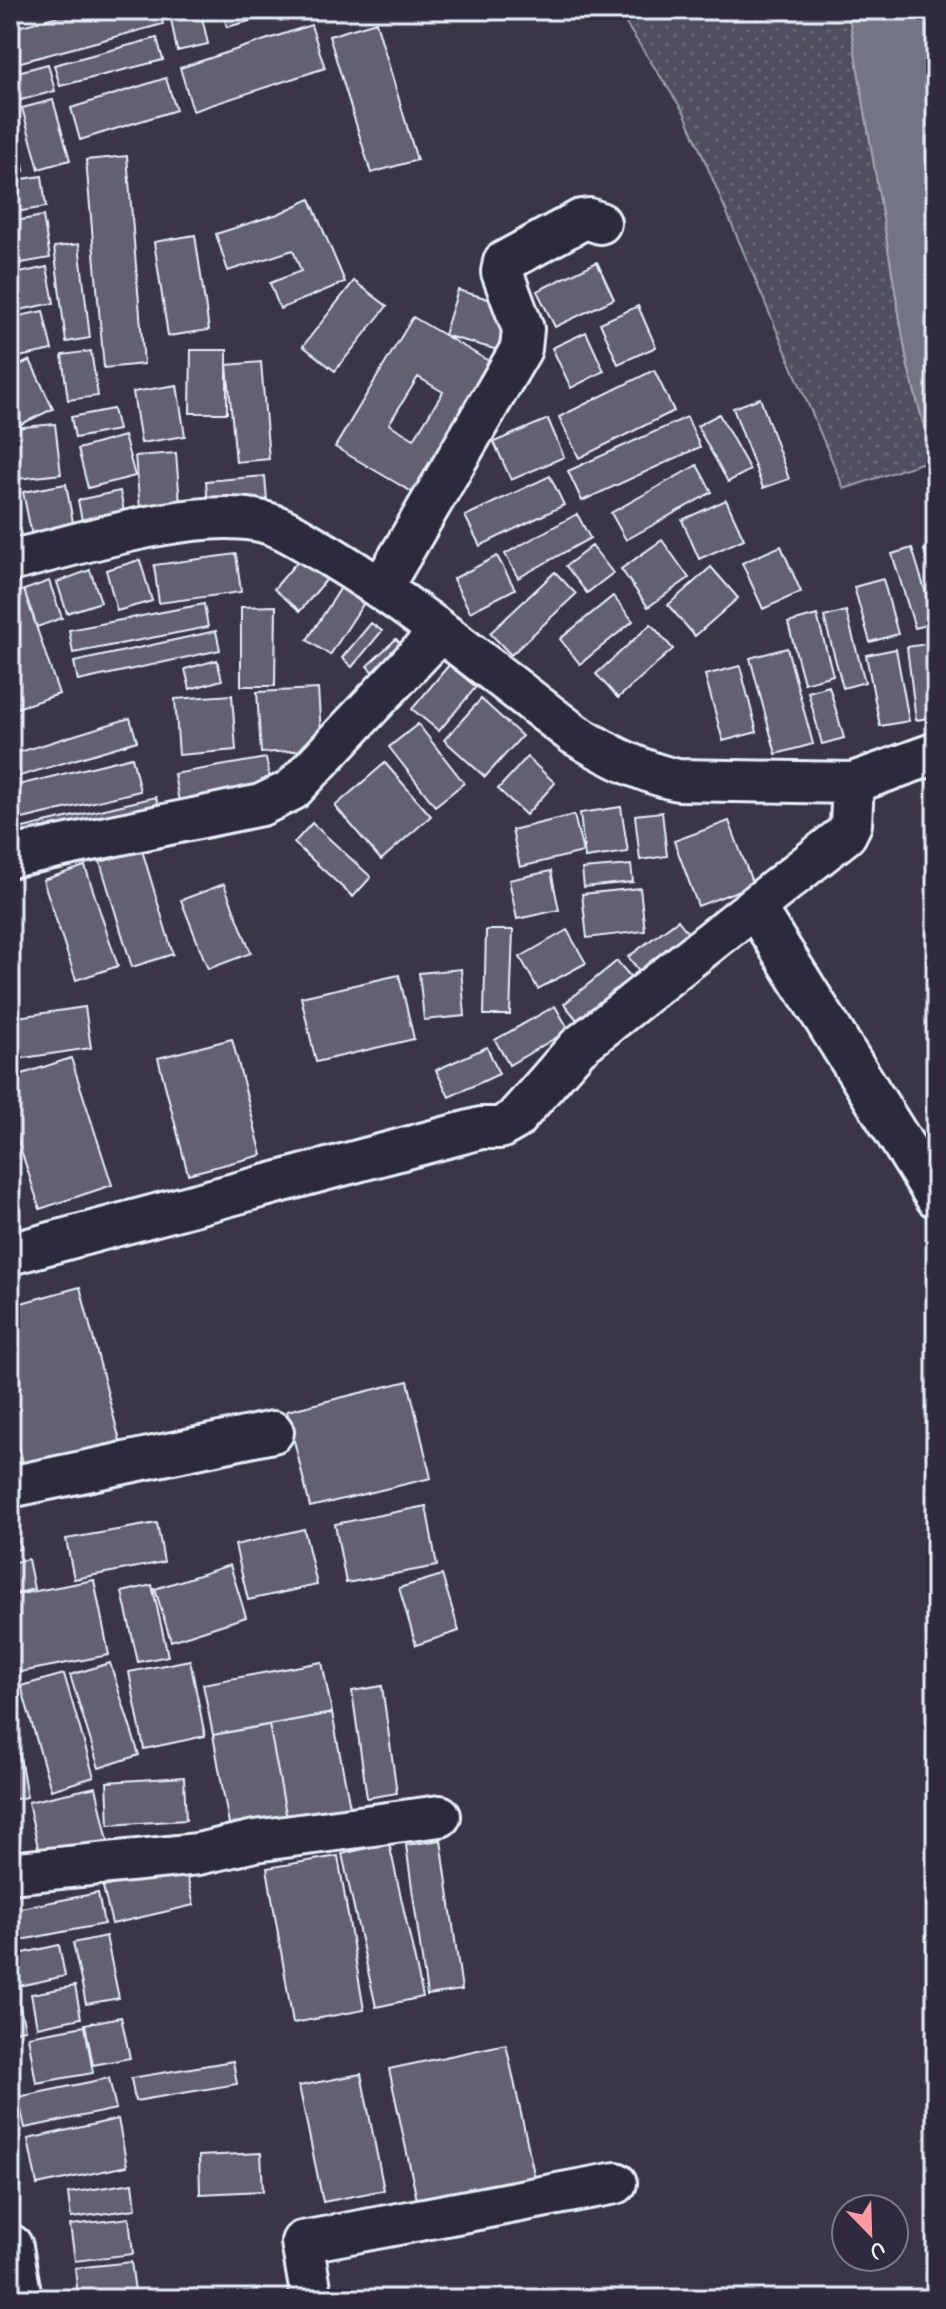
<svg xmlns="http://www.w3.org/2000/svg" width="946" height="2309" font-family="Mynerve,sans-serif">
<defs>
<pattern id="grass-dots" width="8" height="8" patternUnits="userSpaceOnUse" patternTransform="scale(2)"><rect width="8" height="8" fill="#504e5f"/><path d="M2 2h.1M6 6h.1" fill="none" stroke="#696877" stroke-width="1.8" stroke-linecap="round"/></pattern>
</defs>
<rect width="100%" height="100%" fill="#3a3648"/>
<filter id="ink" filterUnits="userSpaceOnUse"><feTurbulence type="fractalNoise" baseFrequency=".0125" numOctaves="2"/><feDisplacementMap in="SourceGraphic" scale="16" xChannelSelector="R" yChannelSelector="G"/><feConvolveMatrix kernelMatrix="1 2 1 2 8 2 1 2 1" color-interpolation-filters="sRGB"/></filter>
<g filter="url(#ink)">
<path fill="url(#grass-dots)" stroke="#9ca0ac" stroke-width="2" d="M617,10h231l60,357 18,66 10,15v10l-92,31 -159,-375z"/>
<path fill="#737482" stroke="#a2a6b1" stroke-width="2" d="M848,10h88v438l-10,-15 -18,-66z"/>
<path fill="#636171" stroke="#e8f1f8" stroke-width="2" fill-rule="evenodd" d="M81,10h78l4,14 -153,41v-36z
M222,10h41l2,7 -38,10z
M201,13l7,31 -31,7 -6,-32z
M376,22l41,138 -46,13 -42,-137z
M311,25l14,43 -132,43 -13,-43z
M157,38l6,22 -103,26 -6,-21z
M48,64l7,27 -45,12v-29z
M166,78l10,32 -96,30 -9,-32z
M53,100l17,60 -31,9 -17,-61z
M18,134l6,37 -14,2v-38z
M127,156l17,208 -40,4 -18,-208z
M42,176l4,31 -36,6v-32z
M310,199l35,83 -65,27 -10,-26 31,-12 -8,-21 -65,21 -12,-37 62,-20z
M43,216l7,42 -40,7v-43z
M195,235l14,95 -41,6 -14,-94z
M79,244l11,94 -24,4 -12,-95z
M597,262l17,37 -59,28 -18,-36z
M47,267l7,36 -44,9v-37z
M354,281l33,25 -52,65 -32,-25z
M458,290l54,16 -14,44 -54,-15z
M638,306l18,41 -38,17 -18,-41z
M43,311l9,39 -42,9v-41z
M413,317l86,50 -77,131 -87,-51zM418,377l25,15 -29,47 -25,-15z
M586,332l18,39 -33,17 -19,-40z
M191,350h36v63h-37z
M91,351l7,45 -30,4 -6,-45z
M30,360l23,49 -40,19 -3,-6v-52z
M261,362l8,97 -33,3 -9,-97z
M654,370l20,41 -95,47 -20,-41z
M177,385l8,51 -44,7 -8,-51z
M760,398l29,81 -26,9 -30,-80z
M113,409l5,21 -43,8 -4,-21z
M719,414l31,56 -22,12 -31,-56z
M687,417l13,30 -118,54 -14,-30z
M548,419l16,38 -53,23 -17,-38z
M55,424l6,50 -43,5 -5,-51z
M124,436l11,40 -47,12 -10,-39z
M176,453l4,51 -40,4 -5,-52z
M697,465l15,27 -86,48 -15,-27z
M265,476l3,36 -59,5 -3,-36z
M550,476l14,29 -84,41 -15,-30z
M66,484l8,44 -42,8 -9,-44z
M120,491l5,26 -42,9 -5,-26z
M726,500l18,39 -45,20 -17,-39z
M577,514l13,24 -72,40 -13,-24z
M662,540l27,38 -41,29 -27,-38z
M592,546l21,27 -26,20 -21,-27z
M781,546l20,46 -38,17 -21,-46z
M936,546v43l-12,-39z
M912,548l23,75 -20,5 -23,-74z
M236,554l5,38 -82,11 -5,-38z
M497,556l18,33 -45,23 -17,-33z
M301,557l26,22 -27,32 -26,-22z
M140,560l12,41 -35,10 -11,-41z
M711,567l27,31 -43,38 -27,-31z
M90,570l11,32 -34,11 -10,-31z
M555,572l21,22 -65,61 -21,-22z
M883,579l15,55 -28,8 -16,-55z
M49,581l13,37 -25,9 -13,-37z
M344,583l23,15 -37,57 -23,-15z
M24,590l35,104 -42,14 -7,-21v-92z
M613,596l20,25 -53,43 -20,-25z
M204,604l4,23 -135,26 -4,-23z
M276,606l-1,80h-34v-79z
M846,611l19,71 -22,6 -19,-71z
M817,615l16,60 -29,8 -16,-60z
M371,623l11,8 -30,36 -10,-9z
M651,624l22,25 -55,49 -22,-24z
M216,631l4,19 -142,31 -4,-19z
M396,639l15,16 -28,28 -16,-17z
M933,643l3,27v47l-20,3 -9,-73z
M787,648l26,96 -37,10 -26,-96z
M896,649l13,72 -29,5 -14,-71z
M217,660l5,20 -32,9 -5,-20z
M449,665l27,22 -37,44 -27,-22z
M740,666l17,66 -34,9 -18,-66z
M829,686l15,52 -22,6 -14,-52z
M318,689l4,60 -61,4 -4,-61z
M232,695l4,55 -57,5 -4,-56z
M481,699l41,37 -37,41 -41,-37z
M130,718l7,23 -127,38v-24z
M418,724l46,59 -29,23 -46,-59z
M132,757l8,34 -130,31v-35z
M527,757l28,26 -29,32 -28,-26z
M266,758l6,33 -92,16 -6,-33z
M385,763l46,53 -50,44 -46,-54z
M156,797l4,19 -150,35v-20z
M621,807l7,45 -43,6 -5,-45z
M662,812l5,44 -27,4 -5,-45z
M574,815l9,37 -63,15 -8,-37z
M729,821l24,64 -55,21 -24,-65z
M312,823l59,54 -18,20 -59,-54z
M142,850l31,104 -41,13 -32,-105z
M631,865l2,17 -49,5 -2,-18z
M85,866l33,100 -42,14 -33,-100z
M551,871l8,39 -42,9 -8,-39z
M224,884l27,69 -43,16 -27,-69z
M640,888l5,43 -58,7 -5,-44z
M678,920l13,17 -49,37 -14,-17z
M486,930h27l-3,85h-26z
M567,930l19,33 -48,26 -18,-32z
M10,956l10,32 -10,3z
M617,961l19,22 -54,43 -18,-22z
M461,969l4,47 -41,4 -5,-47z
M399,975l15,64 -98,23 -15,-65z
M555,1006l14,24 -60,35 -14,-25z
M85,1007l6,41 -81,12v-42z
M232,1039l30,116 -74,19 -30,-116z
M487,1047l12,27 -50,23 -13,-27z
M71,1058l41,127 -72,24 -30,-93v-38z
M80,1287l40,154 -96,26 -11,-44 -3,1v-118z
M408,1381l23,97 -121,29 -23,-96z
M426,1506l11,60 -91,17 -11,-59z
M10,1509l10,40 -10,2z
M157,1523l7,39 -90,17 -8,-40z
M304,1529l13,56 -69,15 -13,-55z
M28,1559l6,30 -24,6v-32z
M230,1565l16,52 -75,24 -16,-52z
M442,1575l17,56 -43,14 -17,-57z
M94,1580l15,75 -99,19v-78z
M152,1585l16,71 -30,6 -16,-70z
M190,1660l15,76 -61,13 -15,-77z
M322,1662l10,51 -119,22 -10,-51z
M110,1663l29,92 -40,13 -29,-93z
M64,1674l30,103 -43,13 -30,-104z
M382,1686l15,107 -30,5 -15,-107z
M332,1713l19,99 -63,12 -19,-99z
M10,1717h3l14,80 -17,3z
M269,1725l19,99 -57,11 -18,-100z
M184,1777l2,43 -77,5 -2,-43z
M96,1787l12,54 -68,15 -12,-54z
M441,1840l21,150 -35,5 -21,-150z
M389,1843l34,154 -47,10 -34,-153z
M338,1856l26,154 -71,13 -26,-155z
M185,1867l9,38 -82,19 -9,-37z
M98,1893l6,31 -88,17 -6,-31z
M106,1936l13,62 -33,6 -13,-61z
M59,1945l6,31 -55,12v-32z
M75,1986l6,32 -44,9 -6,-33z
M18,1998l7,31 -15,3v-32z
M121,2017l9,41 -37,7 -8,-41z
M85,2026l8,47 -57,10 -8,-47z
M506,2044l31,144 -117,26 -31,-145z
M233,2061l4,23 -102,17 -4,-23z
M361,2074l23,116 -61,12 -24,-116z
M109,2078l7,31 -91,19 -7,-31z
M118,2119l9,47 -90,19 -9,-46z
M261,2153l2,38 -63,3 -1,-38z
M133,2183l3,26 -65,9 -3,-25z
M129,2218l4,36 -58,7 -5,-36z
M131,2262l4,29 -57,6 -3,-29z"/>
<g fill="none" stroke-linecap="round" stroke-linejoin="round">
<defs>
<path id="minor" d="M10,561c66,-16 178,-52 244,-41 28,4 51,22 76,36 86,52 164,117 244,178 31,19 69,39 104,46l175,3 83,-30
M382,587l139,-238 2,-20 -21,-57 2,-10 77,-42 8,-1 11,4
M10,857l251,-52 31,-15 148,-158
M755,908l181,289
M10,1254l471,-126h19l14,-8 64,-73 268,-213 5,-10 2,-41
M10,1487l263,-55
M10,1873l188,-19 57,-13 185,-25
M312,2299l-10,-57 314,-59"/>
<path id="major" d="M10,2247l9,52"/>
</defs>
<use href="#minor" stroke="#e8f1f8" stroke-width="46"/>
<use href="#major" stroke="#e8f1f8" stroke-width="50"/>
<use href="#minor" stroke="#2f2a3d" stroke-width="40"/>
<use href="#major" stroke="#2f2a3d" stroke-width="44"/>
</g>
</g>
<rect width="946" height="2309" fill="none" stroke="#2f2a3d" stroke-width="40"/>
<rect x="20" y="20" width="906" height="2269" fill="none" stroke="#e8f1f8" stroke-width="3" filter="url(#ink)"/>
<g transform="translate(870 2233) rotate(157)"><circle r="38" fill="#2f2a3d" stroke="#797a88" stroke-width="2"/>
<path d="M0-6L14 30L0 20L-14 30Z" fill="#ff9aa2"/>
<text y="-12" font-size="22" font-weight="bold" text-anchor="middle" fill="#e8f1f8">U</text>
</g>
</svg>
